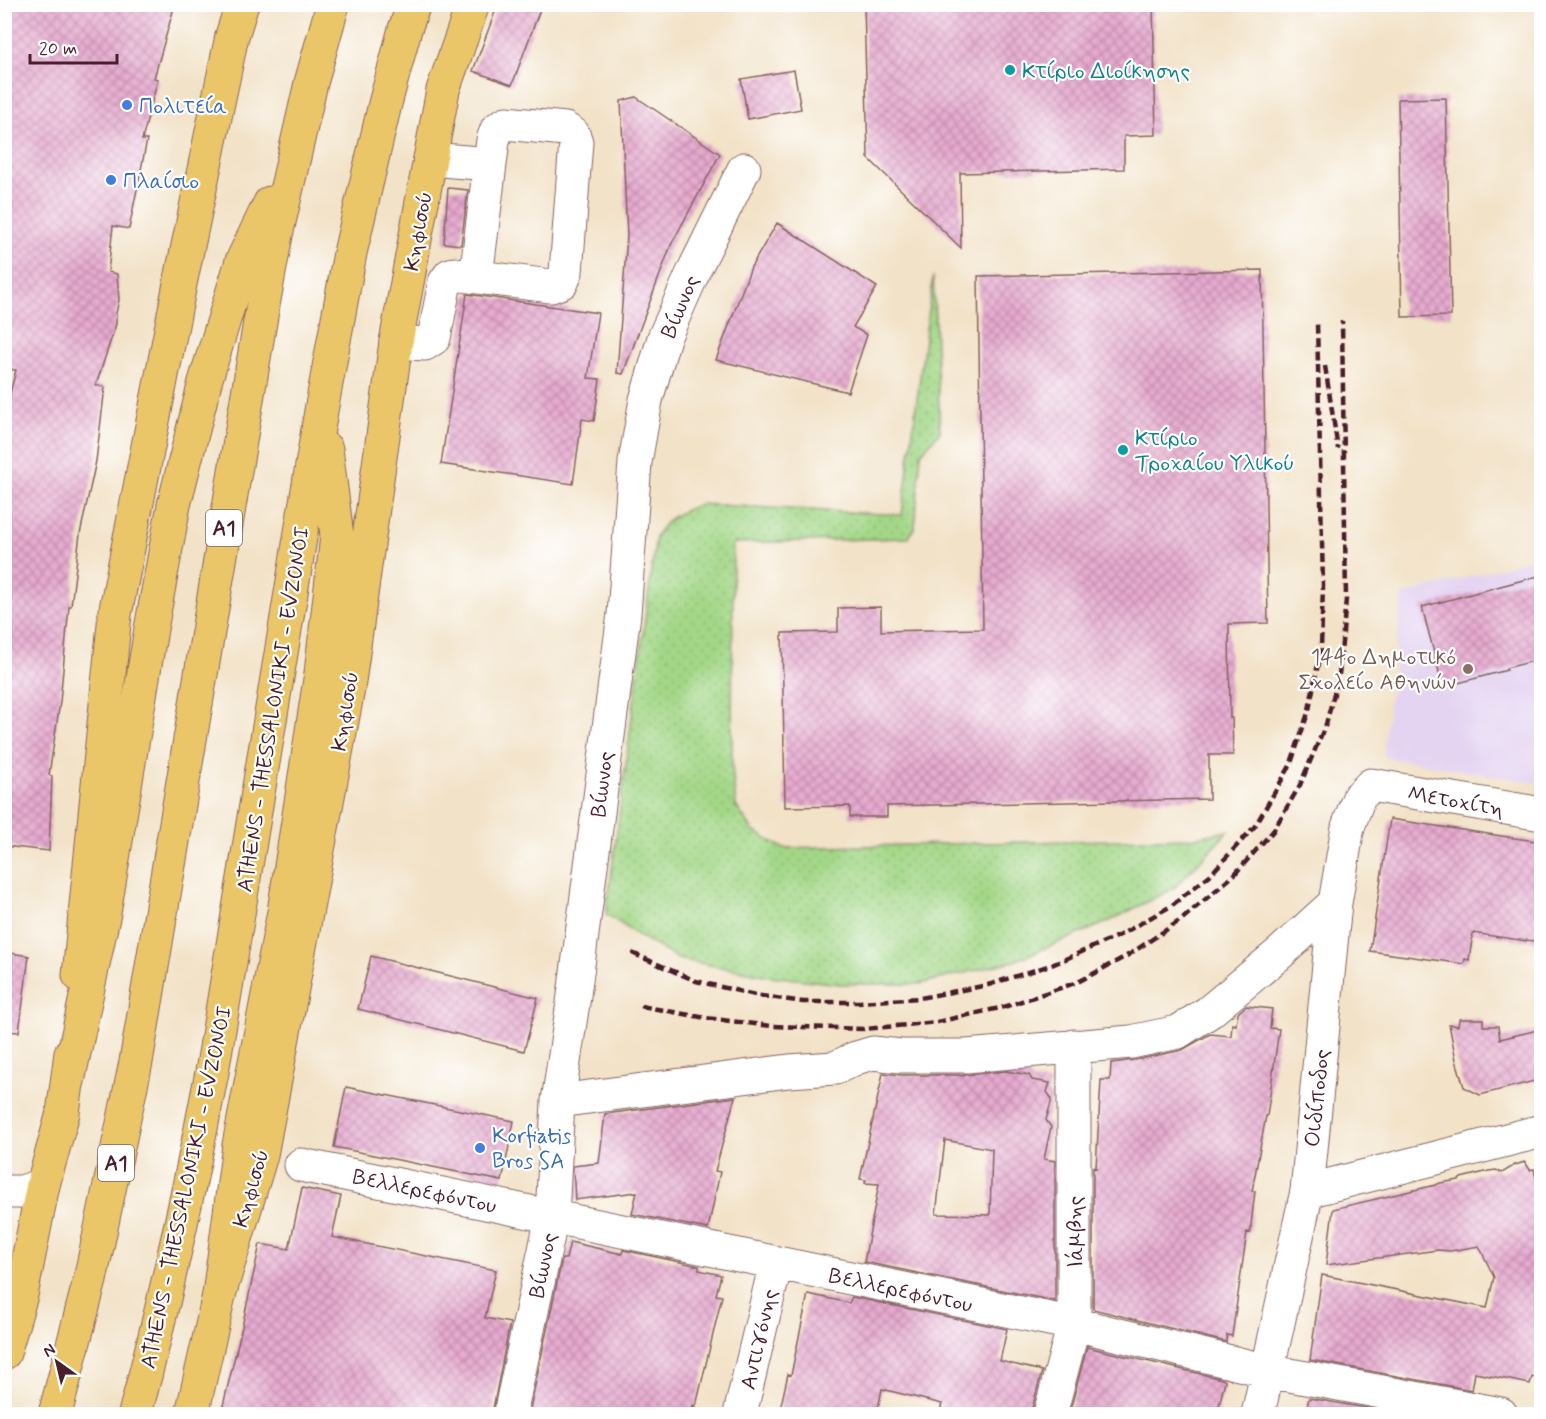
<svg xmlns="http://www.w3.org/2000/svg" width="1546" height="1419" font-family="Mynerve,sans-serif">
<defs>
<pattern id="green-dots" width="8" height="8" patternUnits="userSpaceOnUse" patternTransform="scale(1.5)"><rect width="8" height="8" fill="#a3d787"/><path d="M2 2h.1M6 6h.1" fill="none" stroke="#8eb875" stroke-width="1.8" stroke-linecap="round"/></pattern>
<pattern id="building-cross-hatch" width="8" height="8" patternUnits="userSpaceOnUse" patternTransform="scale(1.5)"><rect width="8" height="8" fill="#e7abd0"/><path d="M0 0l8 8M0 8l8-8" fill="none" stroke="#bd8ba9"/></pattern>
</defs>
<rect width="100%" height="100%" fill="#fff"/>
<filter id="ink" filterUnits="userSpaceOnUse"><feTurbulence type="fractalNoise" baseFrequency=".0167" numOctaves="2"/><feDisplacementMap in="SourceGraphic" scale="12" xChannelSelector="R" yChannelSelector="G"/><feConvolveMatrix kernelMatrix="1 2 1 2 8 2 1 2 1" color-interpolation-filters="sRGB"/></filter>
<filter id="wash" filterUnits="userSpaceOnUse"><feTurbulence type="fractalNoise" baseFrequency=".008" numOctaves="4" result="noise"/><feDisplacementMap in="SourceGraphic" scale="24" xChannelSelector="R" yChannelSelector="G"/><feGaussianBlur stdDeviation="1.35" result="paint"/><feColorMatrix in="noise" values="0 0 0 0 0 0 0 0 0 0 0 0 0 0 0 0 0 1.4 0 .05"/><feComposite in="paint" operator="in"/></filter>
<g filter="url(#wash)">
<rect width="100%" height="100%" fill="#f2e2c7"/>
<path fill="#e4d3f1" d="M1541,557v227l-157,-27v-13l19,-149z"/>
<path fill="url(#green-dots)" stroke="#767b59" stroke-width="1.5" d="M933,276l7,156 -19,21 -6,75 -7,10 -175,5 -1,223 4,40 17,25 30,17 407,-10 39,-7 -55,57 -66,34 -94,39 -94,23h-80l-70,-8 -92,-17 -42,-25 -30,-20 50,-378c14,-21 22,-23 44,-32l202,11z"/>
<g id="blocks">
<path fill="url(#building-cross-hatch)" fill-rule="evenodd" d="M4,4h171l-21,74 4,1 -16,61h5l-18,89 -16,-3 -5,46 9,2 2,26 -3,13v11l-20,61 9,2 -9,74 -16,73 -9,72h-2l-9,96 -11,73 3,1 -3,75 -45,-5v-429l12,-47 -12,-1z
M498,4h44l-30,81 -39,-14z
M864,4h289l3,131 -32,1v33l-164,4 1,75 -93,-90z
M794,70l7,39 -53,10 -7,-40z
M636,97l84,57 -49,91 -48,129 -6,-1 10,-137 -6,-135z
M1446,98l5,218 -49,1 -4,-218z
M448,188l20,2 -7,55 -17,-2z
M777,223l100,64 -24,40 14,8 -19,57 -132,-32 35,-93z
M1262,270l6,353 -39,1 1,94h2l1,37h-24v44l-322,7v11h-37v-11l-65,1 -3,-174 56,-1v-24l43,-1v24l102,-2 -5,-353z
M467,294l131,19 -10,65 12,1 -6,42 -12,-2 -9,65 -132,-20z
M1542,575v84l-36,9 1,2 -64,17 -21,-80z
M1390,819l152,23v100l-16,-2v1l-53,-8 -4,27 -4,-1 -1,5 -94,-13z
M4,952l25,4 -10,76 -15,-1z
M371,956l167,42 -14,53 -166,-42z
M1246,1006l26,3 -2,19 9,1 -12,87h-1l-14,75h3l-5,42 -3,-1 -15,104 -5,-1 -1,7 -133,-33v-142l3,1 5,-88h9l1,-17 24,-3 47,-10 28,-16 21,2 1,-12 4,1 2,-12z
M1459,1019h24v7h15l2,13 42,-10v50l-62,16 -16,-8 -8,-27 -7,-36 9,2z
M1006,1071l23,4 3,5 18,3 -3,9 5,7 -6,21 5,7 -7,32 11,2v140l-191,-39 15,-78 -14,-1 1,-3 -6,-1 23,-106 18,2h56l7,1v-1zM945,1140l47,9 -2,66 -54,-1z
M346,1087l168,34 -12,60 -168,-34z
M735,1097l-20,74 5,1 -12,57 -76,-15 5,-22 -62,8 -2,-34 26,-3 6,-49z
M1525,1162l5,8 4,-1 8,35v175l-10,-2 -2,7 -55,-11 -3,17 -162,-30 12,-85 165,33 7,-31 -15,-31 -29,5 -12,-1 -112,15 7,-56 103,-24 4,-2 19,-3 2,-2 28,-7 7,-1 6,3 13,-8z
M302,1188l39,8 -9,41 164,33 -11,48 25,5 -18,91h-271l21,-87 18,-83 29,5z
M570,1242l52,12 1,-4 76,16v4l22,5 -5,20 6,1 -26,110 -3,-1 -2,9h-162l33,-155h4z
M808,1294l41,9 3,-6 155,32 -7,32 42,10 -10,38v5h-93l3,-10 -60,-15 -5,25h-98l9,-40 3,1z
M1087,1347l135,32 3,2 -8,33h-148z
M1309,1398l91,16h-95z"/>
</g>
</g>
<g filter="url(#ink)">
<use href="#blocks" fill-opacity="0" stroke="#856362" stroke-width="1.5"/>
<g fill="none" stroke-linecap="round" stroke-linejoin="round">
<defs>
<path id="minor" d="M430,159l60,5
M396,342l29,2 9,-6 11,-56 5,-7 4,-1 97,12 11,-4 4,-10 10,-130 -3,-8 -8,-5 -59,-6 -9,6 -4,11 -17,137
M558,1101l231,-30 46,-3 21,-10 17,-5 28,3h65l165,-14 47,-10 31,-20 71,-59 55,-50
M301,1165l773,159 194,47 233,43
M1307,1191l235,-60
M4,1192h18l21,-7
M510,1414l42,-197 6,-116 15,-98 51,-389 11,-152 11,-62 18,-62 32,-72 48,-97
M740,1414l36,-151
M1050,1414l24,-90v-278
M1258,1414l49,-223 28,-288 13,-76 11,-30 12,-12 171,29"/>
<path id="major" d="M79,975l36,-361 65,-330 52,-248 10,-32
M4,1353l17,-58 22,-110 20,-72 8,-60
M192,1414l27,-119 42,-140 87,-466 48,-347 34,-183 13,-69 30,-86"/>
<path id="highway" d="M68,1081l36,-168 47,-284 23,-124 31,-123 37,-121 28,-58
M219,1295l20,-150 45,-233 37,-239 16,-137 -11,-87
M55,1414l35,-134 46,-218 125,-746 15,-81 35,-152 22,-79
M135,1414c30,-112 55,-227 77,-342l109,-661 29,-158 35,-149 20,-75 9,-25"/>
</defs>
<use href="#minor" stroke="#856362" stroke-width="35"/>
<use href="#major" stroke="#856362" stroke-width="35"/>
<use href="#highway" stroke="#856362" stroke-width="35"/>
<use href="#minor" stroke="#fff" stroke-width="33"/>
<use href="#major" stroke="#ebc669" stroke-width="33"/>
<use href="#highway" stroke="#ebc669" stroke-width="33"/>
<path stroke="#4a1f2b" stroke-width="4.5" stroke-dasharray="9 4.5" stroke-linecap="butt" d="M1325,366l13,83
M632,953l64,28 59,14 48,7h57l60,-4 68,-13 66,-21 66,-29 51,-29 39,-31 45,-49 35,-60 19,-56 12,-62 2,-62 -6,-264
M641,1006l65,12 65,8 94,3 72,-7 67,-15 74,-25 52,-28 51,-34 53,-45 39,-44 27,-46 26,-61 13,-49 7,-76 -4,-278"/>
</g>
</g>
<g fill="#0f9aa8" stroke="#fff" stroke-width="2">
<circle cx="1010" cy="70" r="6"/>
<circle cx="1123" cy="450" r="6"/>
</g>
<g fill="#3f7fe0" stroke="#fff" stroke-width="2">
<circle cx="127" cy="105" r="6"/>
<circle cx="111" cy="180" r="6"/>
<circle cx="480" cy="1148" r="6"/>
</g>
<circle fill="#8d6e63" stroke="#fff" stroke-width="2" cx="1468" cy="669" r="6"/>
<g text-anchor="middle" stroke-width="4.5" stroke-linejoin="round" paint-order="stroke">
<g fill="#fff" stroke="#80626b" stroke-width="1.5">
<rect x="206" y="510" width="36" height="36" rx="4.5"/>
<rect x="98" y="1145" width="36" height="36" rx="4.5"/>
</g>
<g font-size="21" font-weight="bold" fill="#4a1f2b">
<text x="224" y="535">Α1</text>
<text x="116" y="1170">Α1</text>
</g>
<g font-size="22" fill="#0d838f" stroke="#fff" text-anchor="start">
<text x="1022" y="78">Κτίριο Διοίκησης</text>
<text x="1135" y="445">Κτίριο<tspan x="1135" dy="25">Τροχαίου Υλικού</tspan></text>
</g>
<g font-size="22" fill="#366cbe" stroke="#fff" text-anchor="start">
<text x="139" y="113">Πολιτεία</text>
<text x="123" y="188">Πλαίσιο</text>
<text x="492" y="1143">Korfiatis<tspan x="492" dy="25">Bros SA</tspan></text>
</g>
<g font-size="22" fill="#4a1f2b" stroke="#fff">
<text transform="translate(417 231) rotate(-80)" y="8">Κηφισού</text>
<text transform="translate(679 306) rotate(-67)" y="8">Βίωνος</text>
<text transform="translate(272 709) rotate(-81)" y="8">ATHENS - THESSALONIKI - EVZONOI</text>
<text transform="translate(344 711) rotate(-81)" y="8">Κηφισού</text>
<text transform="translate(601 784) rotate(-83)" y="8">Βίωνος</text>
<text transform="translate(1456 800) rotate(10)" y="8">Μετοχίτη</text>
<text transform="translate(1316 1098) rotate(-84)" y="8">Οιδίποδος</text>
<text transform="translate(185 1187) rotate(-78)" y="8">ATHENS - THESSALONIKI - EVZONOI</text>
<text transform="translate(250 1188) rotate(-74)" y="8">Κηφισού</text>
<text transform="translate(425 1190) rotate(12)" y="8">Βελλερεφόντου</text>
<text transform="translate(1074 1232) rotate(-90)" y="8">Ιάμβης</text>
<text transform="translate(542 1265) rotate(-78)" y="8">Βίωνος</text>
<text transform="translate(901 1289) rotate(12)" y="8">Βελλερεφόντου</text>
<text transform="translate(758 1339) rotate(-77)" y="8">Αντιγόνης</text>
</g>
<g font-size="22" fill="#785e54" stroke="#fff" text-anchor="end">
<text x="1456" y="664">144ο Δημοτικό<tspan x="1456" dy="25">Σχολείο Αθηνών</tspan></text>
</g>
</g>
<rect width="1546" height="1419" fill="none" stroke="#fff" stroke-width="24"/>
<g transform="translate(57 1362) rotate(326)" stroke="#ffffff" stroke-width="4.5" paint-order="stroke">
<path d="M0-4.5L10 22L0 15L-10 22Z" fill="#4a1f2b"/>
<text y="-9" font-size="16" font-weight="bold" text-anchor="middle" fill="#4a1f2b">N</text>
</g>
<path d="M30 54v9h87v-9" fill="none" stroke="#4a1f2b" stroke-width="3"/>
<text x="39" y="54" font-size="18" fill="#4a1f2b" stroke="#ffffff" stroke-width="4.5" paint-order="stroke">20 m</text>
</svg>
